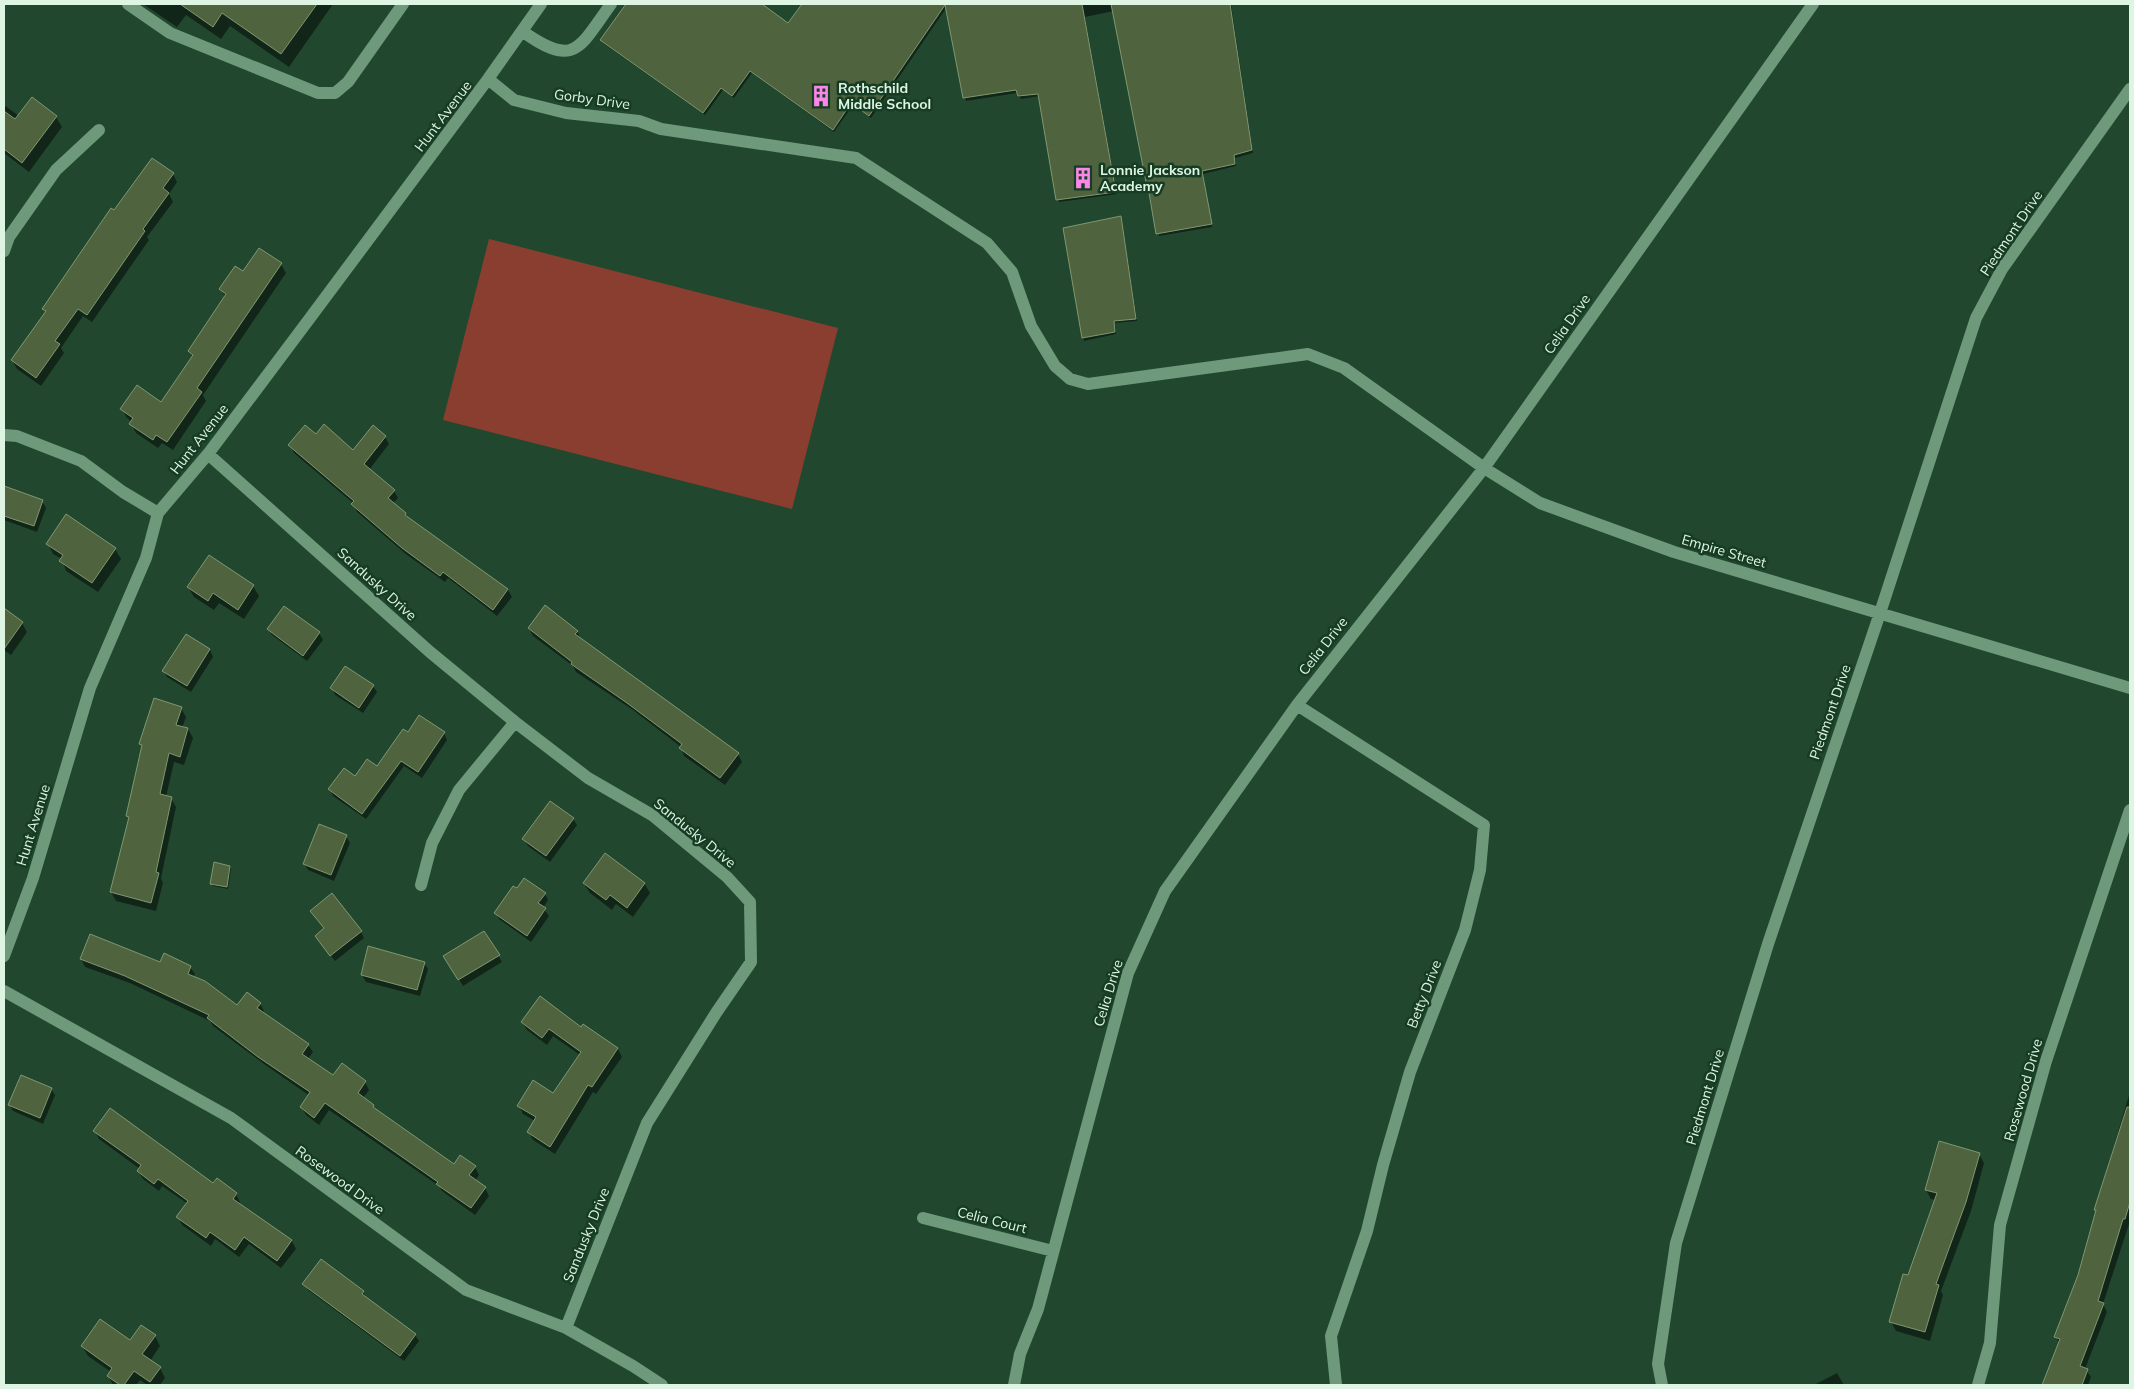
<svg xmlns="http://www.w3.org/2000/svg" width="2134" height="1389" viewBox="0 0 2134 1389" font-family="Mulish,sans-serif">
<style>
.green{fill:#8a3e2f}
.shadow{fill:#0007}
.building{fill:#4e633e;stroke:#809870}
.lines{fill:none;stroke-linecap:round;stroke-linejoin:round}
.minor{stroke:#6f997b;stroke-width:12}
.labels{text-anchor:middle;stroke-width:5;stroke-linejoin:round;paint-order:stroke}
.poi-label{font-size:14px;font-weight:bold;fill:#dff5e4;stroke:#163d24;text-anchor:start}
.street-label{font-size:14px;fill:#dff5e4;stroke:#163d24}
</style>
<rect width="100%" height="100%" fill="#21482e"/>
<!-- green -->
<path class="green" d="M 489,239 L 838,328 L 792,509 L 443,420 Z"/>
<!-- shadow -->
<path class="shadow" d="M 143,4 L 333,4 L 289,67 L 230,26 L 221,39 L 186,15 L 177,27 Z
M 627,4 L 760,4 L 788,24 L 803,4 L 1231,4 L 1253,153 L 1235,158 L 1236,166 L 1203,174 L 1212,227 L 1159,236 L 1114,11 L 1085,17 L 1117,194 L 1059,202 L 1040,96 L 1021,99 L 1017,93 L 966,101 L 947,7 L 871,118 L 853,105 L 834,132 L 752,73 L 734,98 L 723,90 L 705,115 L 603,43 L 602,40 Z
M 32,99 L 56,117 L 62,127 L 29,172 L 4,153 L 4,105 L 19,116 Z
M 173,174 L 177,182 L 169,194 L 173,202 L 147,237 L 149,240 L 92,322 L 83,316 L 61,348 L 64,353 L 41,386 L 17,369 L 12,360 L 46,313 L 44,309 L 115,211 Z
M 1122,221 L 1137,321 L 1115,323 L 1116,334 L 1084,341 L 1064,229 Z
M 259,249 L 281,264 L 286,273 L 203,395 L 206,401 L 173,450 L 162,443 L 158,448 L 136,433 L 131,424 L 132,422 L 127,418 L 122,409 L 161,403 L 193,357 L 189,351 L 225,297 L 221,289 L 243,273 Z
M 316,436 L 353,451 L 385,437 L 389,444 L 369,470 L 394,491 L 398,498 L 393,503 L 405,513 L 408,519 L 508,590 L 512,597 L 497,616 L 448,578 L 445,582 L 407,555 L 357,512 L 353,503 L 294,453 L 290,445 Z
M 4,488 L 42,501 L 46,508 L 37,532 L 4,520 Z
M 48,544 L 115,549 L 121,559 L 98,592 L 66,571 L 62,559 L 53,554 Z
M 253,586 L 259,596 L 244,619 L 219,603 L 214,610 L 194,597 L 188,587 Z
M 284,607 L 319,633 L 323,640 L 307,661 L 272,635 L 268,629 Z
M 4,610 L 22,623 L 27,632 L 11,655 L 4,650 Z
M 529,628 L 577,631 L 581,640 L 738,754 L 742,762 L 725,785 L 684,756 L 681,747 L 633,710 L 576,672 L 573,666 L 533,636 Z
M 186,635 L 210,650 L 213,657 L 191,692 L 167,677 L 164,671 Z
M 373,686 L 377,692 L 363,713 L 335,695 L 332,688 Z
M 181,708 L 186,717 L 182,728 L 188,729 L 193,738 L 184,765 L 174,762 L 166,797 L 171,798 L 176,807 L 161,878 L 163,883 L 156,911 L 116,901 L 111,892 L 130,819 L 128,816 L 143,748 L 141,744 Z
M 444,733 L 447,740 L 422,778 L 404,766 L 366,819 L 333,796 L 330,789 L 377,768 L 408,734 Z
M 573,819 L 577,825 L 550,862 L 528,846 L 524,839 Z
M 346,836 L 350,843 L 334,881 L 308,870 L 304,863 Z
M 230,867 L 231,869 L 228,889 L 213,886 L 212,884 Z
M 644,883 L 650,893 L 633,917 L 616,904 L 612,910 L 590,893 L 584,884 Z
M 545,894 L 548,900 L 543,908 L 549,916 L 531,942 L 499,919 L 496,913 Z
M 316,917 L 361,932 L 364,938 L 335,961 L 316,936 L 325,929 Z
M 484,932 L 502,962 L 463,986 L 445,957 Z
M 81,959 L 190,967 L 195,974 L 193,977 L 238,1007 L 260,1003 L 264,1011 L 262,1013 L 308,1045 L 313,1052 L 308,1059 L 334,1077 L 365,1082 L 369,1090 L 363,1098 L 373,1106 L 376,1111 L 455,1166 L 475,1167 L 479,1175 L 475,1181 L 485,1188 L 489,1196 L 475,1215 L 442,1191 L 439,1186 L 329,1110 L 319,1125 L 306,1115 L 301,1107 L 310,1096 L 264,1064 L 213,1026 L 210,1021 L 130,983 L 85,967 Z
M 424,963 L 428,969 L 420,996 L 366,982 L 362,975 Z
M 522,1022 L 581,1029 L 618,1049 L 622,1057 L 596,1094 L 593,1092 L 555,1154 L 533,1140 L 529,1132 L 535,1121 L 523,1114 L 519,1106 L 553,1094 L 580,1055 L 553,1036 L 547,1045 L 527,1030 Z
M 51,1089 L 55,1095 L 43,1124 L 13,1111 L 10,1105 Z
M 2130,1092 L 2130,1221 L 2103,1304 L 2107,1312 L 2085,1369 L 2091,1377 L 2088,1385 L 2044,1385 L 2059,1343 L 2056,1337 L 2079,1275 L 2097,1213 L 2095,1209 Z
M 95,1131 L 236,1194 L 240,1202 L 238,1204 L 292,1241 L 296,1249 L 281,1268 L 249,1244 L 239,1257 L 215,1239 L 211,1246 L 182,1225 L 178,1217 L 188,1204 L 162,1186 L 159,1191 L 143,1179 L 138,1171 L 140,1169 L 99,1139 Z
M 1979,1154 L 1984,1163 L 1971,1211 L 1941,1291 L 1943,1295 L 1930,1341 L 1896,1331 L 1891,1322 L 1936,1200 L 1931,1199 L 1926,1190 Z
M 304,1284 L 363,1292 L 366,1298 L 415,1335 L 419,1341 L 404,1361 L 308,1290 Z
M 155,1336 L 160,1346 L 150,1361 L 160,1368 L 165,1378 L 160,1385 L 147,1385 L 140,1380 L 136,1385 L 113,1385 L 108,1376 L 111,1372 L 88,1356 L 82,1346 L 130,1342 Z
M 1837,1373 L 1844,1385 L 1814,1385 Z"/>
<!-- building -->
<path class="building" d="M 180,4 L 317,4 L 281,54 L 222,13 L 213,27 Z
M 626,4 L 762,4 L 788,23 L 802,4 L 1082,4 L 1116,192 L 1056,200 L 1038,94 L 1018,96 L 1016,90 L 963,98 L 945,5 L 869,116 L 851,103 L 833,130 L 750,71 L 732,96 L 721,88 L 703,113 L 600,40 Z
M 1111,4 L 1230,4 L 1252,150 L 1234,155 L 1235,164 L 1202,171 L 1212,224 L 1156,234 L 1148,187 L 1147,187 Z
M 32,97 L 57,116 L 22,163 L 4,149 L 4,111 L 15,119 Z
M 152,158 L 174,173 L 163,188 L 169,193 L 143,229 L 145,231 L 87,315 L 78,309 L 55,341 L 60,344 L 36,378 L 11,360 L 46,311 L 42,309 L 111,208 L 114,210 Z
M 1121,216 L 1136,319 L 1114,321 L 1115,332 L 1082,338 L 1063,228 Z
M 259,248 L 282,263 L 197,388 L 202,392 L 167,442 L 156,435 L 153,440 L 129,424 L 133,418 L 120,409 L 137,385 L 161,402 L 193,355 L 188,351 L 226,294 L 219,289 L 235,266 L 243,271 Z
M 324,424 L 353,450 L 373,425 L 386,436 L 364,464 L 395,490 L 388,498 L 406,513 L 405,515 L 508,589 L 493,610 L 443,572 L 440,576 L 402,548 L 351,504 L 354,501 L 288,445 L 305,425 L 316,434 Z
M 4,486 L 43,500 L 34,526 L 4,516 Z
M 66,514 L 116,548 L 92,583 L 59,561 L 63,555 L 46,544 Z
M 209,555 L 254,585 L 238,610 L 213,593 L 208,601 L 187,587 Z
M 545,605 L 578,631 L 575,634 L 739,753 L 720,778 L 679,748 L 682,744 L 627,703 L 571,664 L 572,662 L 528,628 Z
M 284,606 L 320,632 L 303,656 L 267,629 Z
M 4,608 L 23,622 L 4,649 Z
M 186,634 L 210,649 L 187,686 L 162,671 Z
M 345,666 L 374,685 L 359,708 L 330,688 Z
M 154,698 L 182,707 L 176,725 L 188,728 L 180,757 L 169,753 L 160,794 L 172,797 L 156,872 L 159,873 L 151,903 L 110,892 L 129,817 L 126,816 L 142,745 L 139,744 Z
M 419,715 L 445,732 L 418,772 L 401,761 L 362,814 L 328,789 L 344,768 L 355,776 L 367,759 L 377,766 L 403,729 L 408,732 Z
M 550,801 L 574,818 L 546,856 L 522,839 Z
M 319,824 L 347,835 L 331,875 L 303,864 Z
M 605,853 L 645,883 L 627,908 L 610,895 L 606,900 L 583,883 Z
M 214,862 L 230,866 L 227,887 L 210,884 Z
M 524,878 L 546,893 L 538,903 L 546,908 L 527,936 L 494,913 L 513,886 L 517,888 Z
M 332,893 L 362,931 L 330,956 L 315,936 L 324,928 L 310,911 Z
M 484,931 L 500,955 L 458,980 L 443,956 Z
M 90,934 L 160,962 L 164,953 L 191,966 L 188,974 L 205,981 L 237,1005 L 247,992 L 261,1003 L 257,1008 L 309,1044 L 302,1054 L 333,1075 L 342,1063 L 366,1081 L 358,1093 L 374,1105 L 373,1107 L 454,1164 L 460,1155 L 476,1166 L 469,1175 L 486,1187 L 471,1208 L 436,1184 L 438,1182 L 325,1103 L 314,1118 L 300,1107 L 310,1092 L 258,1057 L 207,1018 L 209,1015 L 125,976 L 80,959 Z
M 368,946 L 425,962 L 417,990 L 361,975 Z
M 540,996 L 581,1027 L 583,1024 L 618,1048 L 592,1087 L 588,1085 L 550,1147 L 527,1132 L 536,1117 L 517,1106 L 533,1080 L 553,1093 L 581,1052 L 549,1029 L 542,1038 L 521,1022 Z
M 21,1075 L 52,1088 L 40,1118 L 8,1105 Z
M 2127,1107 L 2130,1107 L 2130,1202 L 2125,1219 L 2123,1219 L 2098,1301 L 2104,1303 L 2080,1366 L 2088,1369 L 2082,1385 L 2042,1385 L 2060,1339 L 2054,1337 L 2078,1275 L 2096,1210 L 2094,1210 Z
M 110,1108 L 213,1183 L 217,1178 L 237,1193 L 233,1199 L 292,1240 L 277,1261 L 244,1237 L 235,1250 L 210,1232 L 206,1238 L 176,1217 L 188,1201 L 158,1179 L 154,1184 L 137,1171 L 141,1165 L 93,1131 Z
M 1939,1141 L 1980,1153 L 1966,1202 L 1936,1284 L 1939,1285 L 1925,1332 L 1889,1322 L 1903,1274 L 1908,1275 L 1937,1193 L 1925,1190 Z
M 321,1259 L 364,1291 L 362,1294 L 416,1334 L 400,1356 L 302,1284 Z
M 100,1319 L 130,1340 L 141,1325 L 156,1335 L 142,1354 L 161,1367 L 150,1382 L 134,1371 L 124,1385 L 120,1385 L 107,1376 L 112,1368 L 81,1346 Z"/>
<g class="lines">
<!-- minor -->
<path class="minor" d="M 128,4 L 170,33 L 318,93 L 335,93 L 348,82 L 403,4
M 522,31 C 575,69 579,48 611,4
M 488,79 L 514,100 L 566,113 L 639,121 L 661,129 L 856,158 L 987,243 L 1012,272 L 1031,326 L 1055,366 L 1070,379 L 1088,384 L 1308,354 L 1344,368 L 1484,468 L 1540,503 L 1674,552 L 2130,688
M 4,251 L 9,237 L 56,170 L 99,130
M 4,435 L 17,436 L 81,461 L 123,492 L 158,513
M 208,454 L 430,652 L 515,722 L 588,778 L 652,815 L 727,877 L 750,902 L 751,962 L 716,1013 L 647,1123 L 566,1328
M 1297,705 L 1484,825 L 1480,870 L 1465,930 L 1410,1072 L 1383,1165 L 1367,1231 L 1331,1336 L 1336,1385
M 421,885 L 432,843 L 459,790 L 515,722
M 4,956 L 33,878 L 90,688 L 146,558 L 158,513 L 208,454 L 310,318 L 488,79 L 541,4
M 4,991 L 231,1118 L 466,1290 L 566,1328 L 633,1366 L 662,1385
M 923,1218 L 1053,1251
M 1014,1385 L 1020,1354 L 1038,1309 L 1128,973 L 1165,891 L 1297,705 L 1484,468 L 1813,4
M 1662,1385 L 1658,1364 L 1676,1243 L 1768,944 L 1880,613 L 1976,318 L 2002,269 L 2130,89
M 1978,1385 L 1990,1343 L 2000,1225 L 2046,1061 L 2130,810"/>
</g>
<!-- icons -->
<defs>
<g id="building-bare" transform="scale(1.725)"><path d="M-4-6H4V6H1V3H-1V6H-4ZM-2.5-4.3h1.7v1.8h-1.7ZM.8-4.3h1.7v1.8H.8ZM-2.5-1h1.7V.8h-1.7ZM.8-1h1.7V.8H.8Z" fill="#f987e8" stroke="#163d24" stroke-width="2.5" paint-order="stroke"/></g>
</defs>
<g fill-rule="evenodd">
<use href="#building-bare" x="821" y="96"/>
<use href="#building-bare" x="1083" y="178"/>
</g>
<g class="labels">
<!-- poi labels -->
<g class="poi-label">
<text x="838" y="93">Rothschild<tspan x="838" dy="16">Middle School</tspan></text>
<text x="1100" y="175">Lonnie Jackson<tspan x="1100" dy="16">Academy</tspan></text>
</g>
<!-- street labels -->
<g class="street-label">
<text transform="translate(592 99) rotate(8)" y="5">Gorby Drive</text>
<text transform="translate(443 116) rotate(-53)" y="5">Hunt Avenue</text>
<text transform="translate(2011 233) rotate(-56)" y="5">Piedmont Drive</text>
<text transform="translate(1567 324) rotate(-55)" y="5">Celia Drive</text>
<text transform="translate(199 439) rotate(-52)" y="5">Hunt Avenue</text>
<text transform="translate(1724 551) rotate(16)" y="5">Empire Street</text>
<text transform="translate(377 584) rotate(42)" y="5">Sandusky Drive</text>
<text transform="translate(1323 646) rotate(-52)" y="5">Celia Drive</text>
<text transform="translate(1830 712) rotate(-71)" y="5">Piedmont Drive</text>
<text transform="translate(33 825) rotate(-73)" y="5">Hunt Avenue</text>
<text transform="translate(695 833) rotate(39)" y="5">Sandusky Drive</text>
<text transform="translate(1108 993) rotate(-73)" y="5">Celia Drive</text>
<text transform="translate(1424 994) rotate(-69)" y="5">Betty Drive</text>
<text transform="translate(2023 1090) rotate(-74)" y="5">Rosewood Drive</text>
<text transform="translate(1705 1097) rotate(-73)" y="5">Piedmont Drive</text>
<text transform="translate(340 1180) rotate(36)" y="5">Rosewood Drive</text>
<text transform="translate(992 1220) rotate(14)" y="5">Celia Court</text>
<text transform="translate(586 1235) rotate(-68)" y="5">Sandusky Drive</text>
</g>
</g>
<!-- border -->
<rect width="2134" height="1389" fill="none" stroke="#dff5e4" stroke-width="10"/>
</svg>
